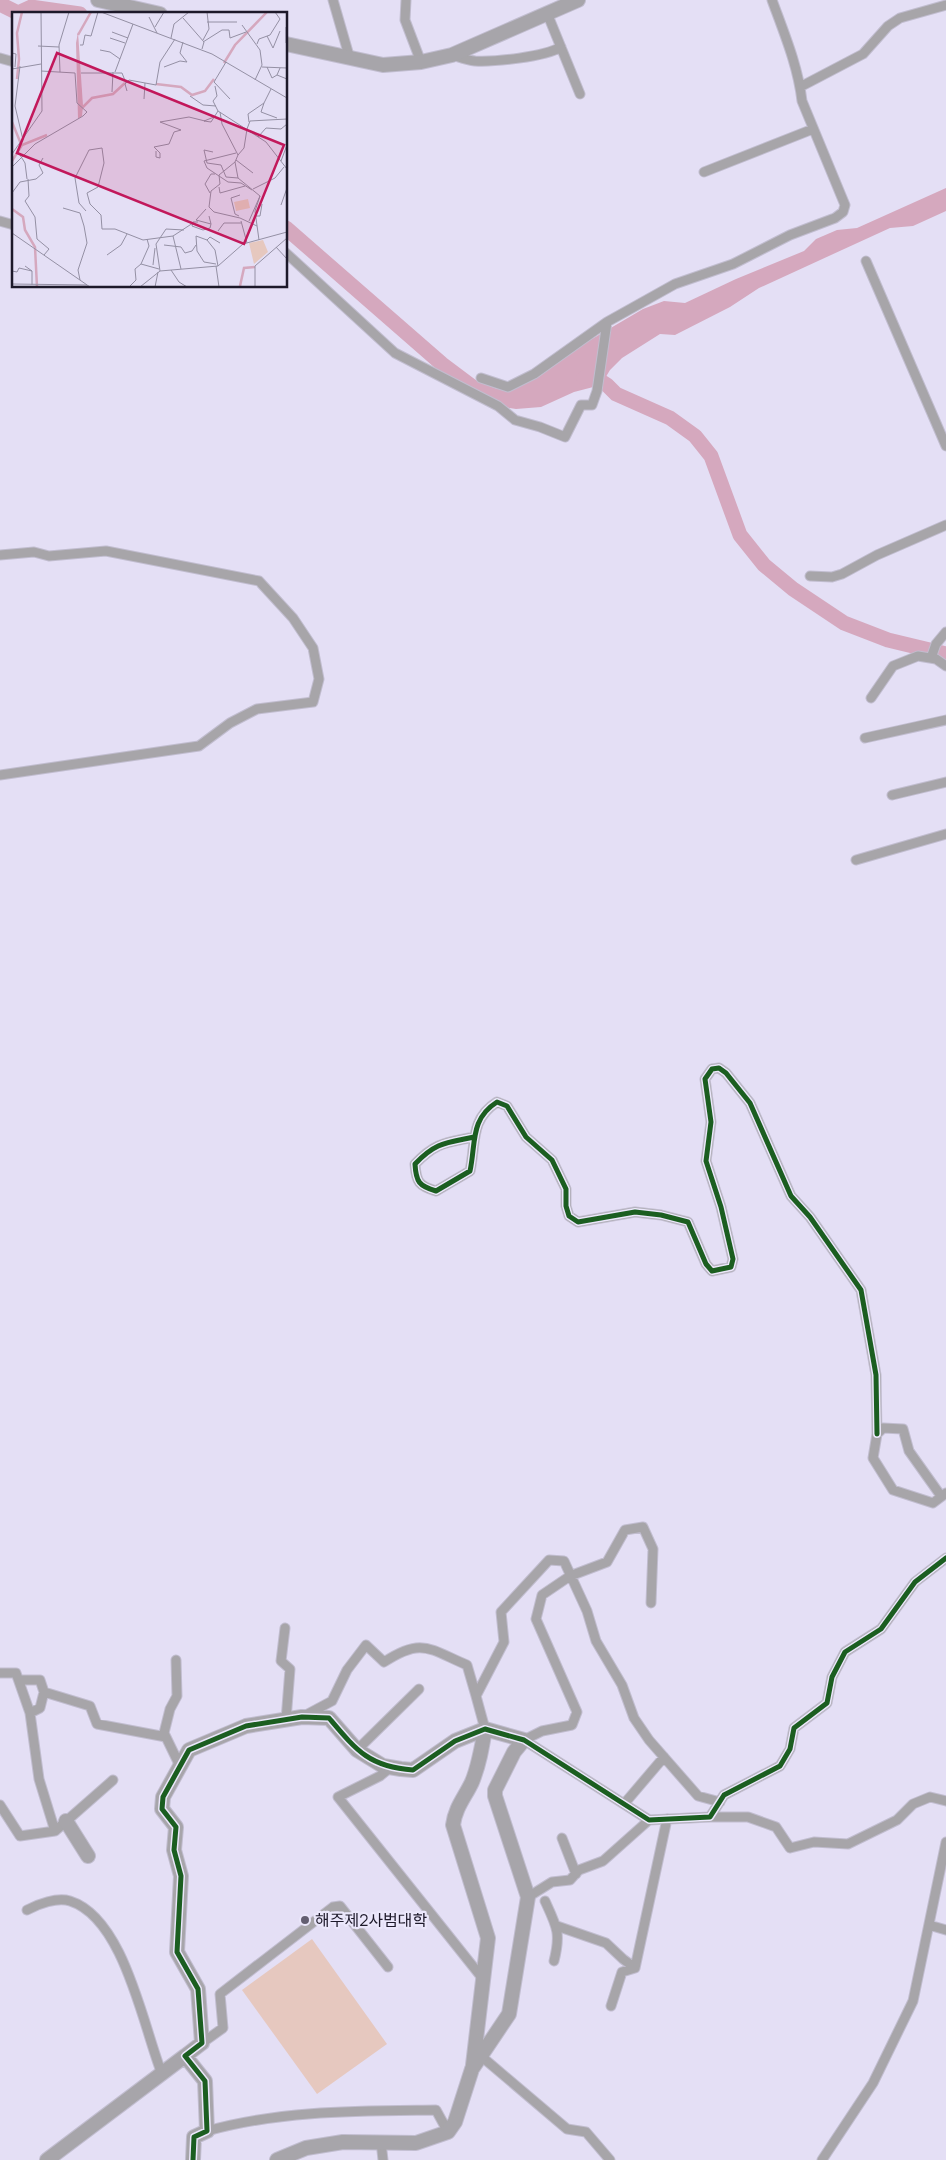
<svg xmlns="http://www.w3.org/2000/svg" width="946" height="2160" viewBox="0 0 946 2160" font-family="Manrope,'Noto Sans KR',sans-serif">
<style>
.green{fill:#e6c8bf}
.water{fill:#d5a8be}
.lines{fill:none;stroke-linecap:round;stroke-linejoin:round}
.river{stroke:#d5a8be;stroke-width:15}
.street-casing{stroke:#c1bdcf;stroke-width:11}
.secondary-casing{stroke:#c1bdcf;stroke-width:16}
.street{stroke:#a7a5a9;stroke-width:9}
.secondary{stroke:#a7a5aa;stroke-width:14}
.cycleway-casing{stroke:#ebe7fb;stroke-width:8}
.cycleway{stroke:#1b5e20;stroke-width:5}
.poi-dot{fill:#635e71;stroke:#ebe7fb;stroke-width:2}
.labels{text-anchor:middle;stroke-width:4.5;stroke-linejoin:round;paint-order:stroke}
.poi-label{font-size:16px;fill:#1d192a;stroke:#ebe7fb;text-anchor:start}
.inset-river{fill:none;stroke:#d5a8be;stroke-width:2.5}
.inset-road{fill:none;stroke:#9490a4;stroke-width:1}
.view{fill:#c2185b;fill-opacity:0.15;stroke:#c2185b;stroke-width:2.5}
.inset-edge{fill:none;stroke:#1d192a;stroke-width:2.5}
</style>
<rect width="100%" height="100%" fill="#e4dff5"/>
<!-- green -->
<path class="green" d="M 312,1939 L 387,2044 L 317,2094 L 242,1990 Z"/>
<!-- water -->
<path class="water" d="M 946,188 L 946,211 L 913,226 L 890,228 L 759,288 L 730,307 L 675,335 L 660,334 L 622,358 L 610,370 L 601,385 L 574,392 L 541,407 L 516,409 L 504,407 L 474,388 L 512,389 L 537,378 L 580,346 L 643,309 L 664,301 L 685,303 L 736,279 L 804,251 L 816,239 L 837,230 L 857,228 Z"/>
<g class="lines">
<!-- river -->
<path class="river" d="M 0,4 L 18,13 L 31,7 L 80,14
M 286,228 L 442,364 L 474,388 L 492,395
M 584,378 L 596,378 L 607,385 L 616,394 L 670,418 L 695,436 L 711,456 L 740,535 L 764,565 L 793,589 L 844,623 L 888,640 L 946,654"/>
<!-- street casing -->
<g class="street-casing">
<path id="street" d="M 333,0 L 350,59
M 406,0 L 405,20 L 421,62
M 547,13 L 580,94
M 452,55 C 459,57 467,60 475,61 C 495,62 544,57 561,47
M 0,58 L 14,62
M 800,87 L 863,54 L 888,26 L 900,18 L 946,5
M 704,172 L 813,129
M 0,221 L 14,225
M 286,253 L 395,353 L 498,406 L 515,420 L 540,427 L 565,437 L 581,405 L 592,405 L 597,391 L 607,322 L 534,374 L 508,387 L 481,378
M 866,261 L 946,446
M 607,322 L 675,284 L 733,264 L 790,235 L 835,218 L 843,212 L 845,205 L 802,101 C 798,66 784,33 772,0
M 0,555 L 34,552 L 49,556 L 106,551 L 259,581 L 293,618 L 313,648 L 319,679 L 313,702 L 257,709 L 230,723 L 199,746 L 0,775
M 810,576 L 832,577 L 842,574 L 877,555 L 946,525
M 931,658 L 936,644 L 946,632
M 871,698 L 893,666 L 918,656 L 936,659 L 946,666
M 865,738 L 946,720
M 892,795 L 946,782
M 856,860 L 946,834
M 474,1137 C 446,1143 436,1142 415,1164 C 416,1182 419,1186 436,1191 L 470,1171 C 476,1143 470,1119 497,1102 L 507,1106 L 526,1137 L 552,1160 L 566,1189 L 566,1206 L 569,1216 L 578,1222 L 635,1212 L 661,1215 L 688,1222 L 706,1264 L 712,1271 L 731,1267 L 733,1259 L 721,1207 L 706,1161 L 711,1122 L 705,1079 L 712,1069 L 719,1068 L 726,1073 L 750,1103 L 791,1196 L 810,1217 L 861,1290 L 876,1375 L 877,1434
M 941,1496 L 909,1451 L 903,1429 L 883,1428 L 877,1434 L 873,1458 L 893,1490 L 933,1503 L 946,1493
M 285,1628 L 281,1661 L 290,1669 L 286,1720
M 176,1660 L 177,1696 L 170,1709 L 164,1733 L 180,1766
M 0,1673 L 16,1673 L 30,1713
M 19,1680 L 40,1680 L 44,1692
M 304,1716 L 332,1701 L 347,1670 L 366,1645 L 384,1662 C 422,1637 429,1649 467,1665 L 476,1696
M 485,1729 L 476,1696 L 504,1642 L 501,1612 L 549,1560 L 564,1561 L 587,1611 L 596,1641 L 622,1685 L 634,1718 L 649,1740 L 698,1796 L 720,1802
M 524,1740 L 649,1820 L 710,1817 L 724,1795 L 780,1766 L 790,1749 L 794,1728 L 827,1703 L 832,1677 L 845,1652 L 881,1629 L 915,1582 L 946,1558
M 524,1740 L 542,1731 L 572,1725 L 577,1712 L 536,1619 L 542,1595 L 570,1576 L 607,1562 L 625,1530 L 643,1527 L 653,1549 L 651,1603
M 357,1750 L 419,1689
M 392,1766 L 380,1776 L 338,1797 L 483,1979
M 113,1780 L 55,1831 L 39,1779 L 30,1713 L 40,1708 L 44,1692 L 90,1706 L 97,1724 L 166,1737
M 624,1804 L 664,1757
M 0,1805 L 20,1836 L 55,1831
M 710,1817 L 748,1817 L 776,1827 L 790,1848 L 814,1842 L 848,1844 L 897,1820 L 913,1804 L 930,1797 L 946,1801
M 562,1838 L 576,1874
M 528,1897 L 552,1882 L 570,1880 L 579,1870 L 603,1861 L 649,1820
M 545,1901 C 557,1927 561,1933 554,1961
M 27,1910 C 38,1904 57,1897 70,1901 C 124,1918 143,2026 162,2074
M 929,1925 L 946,1930
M 557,1926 L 606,1943 L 623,1959 L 635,1968
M 611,2006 L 622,1972 L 635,1968 L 667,1819
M 202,2043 L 223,2028 L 220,1994 L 333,1907 L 340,1906 L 388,1967
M 481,2056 L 567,2129 L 586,2132 L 610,2160
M 207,2131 C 282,2110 359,2111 436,2110 L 448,2132
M 381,2142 L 383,2160
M 822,2160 L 873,2083 L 913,2001 L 946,1842"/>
</g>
<!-- secondary casing -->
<g class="secondary-casing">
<path id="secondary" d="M 98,0 L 160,14
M 286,44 L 383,65 L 421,62 L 452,55 L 578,0
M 66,1821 L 88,1856
M 473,2065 L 488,1938 L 453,1825 C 455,1808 465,1797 472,1782 C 479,1765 482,1747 485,1729
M 47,2160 L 185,2056
M 193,2160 L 194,2137 L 207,2131 L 205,2081 L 185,2056 L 202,2043 L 198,1989 L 177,1952 L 181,1876 L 174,1850 L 176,1827 L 162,1809 L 163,1797 L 189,1750 L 246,1726 L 302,1717 L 329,1718 L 357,1750 L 383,1766 L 401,1769 L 413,1770 L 455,1741 L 485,1729 L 524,1740 L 514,1752 L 495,1790 L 495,1796 L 528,1897 L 509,2014 L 472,2069 L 455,2122 L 448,2132 L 416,2143 L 343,2142 L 306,2148 L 277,2160"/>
</g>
<!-- street -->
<use href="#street" class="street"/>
<!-- secondary -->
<use href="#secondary" class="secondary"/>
<!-- cycleway casing -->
<g class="cycleway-casing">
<path id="cycleway" d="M 474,1137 C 446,1143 436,1142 415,1164 C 416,1182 419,1186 436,1191 L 470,1171 C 476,1143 470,1119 497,1102 L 507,1106 L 526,1137 L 552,1160 L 566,1189 L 566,1206 L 569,1216 L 578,1222 L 635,1212 L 661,1215 L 688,1222 L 706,1264 L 712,1271 L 731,1267 L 733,1259 L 721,1207 L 706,1161 L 711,1122 L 705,1079 L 712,1069 L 719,1068 L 726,1073 L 750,1103 L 791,1196 L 810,1217 L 861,1290 L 876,1375 L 877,1434
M 193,2160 L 194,2137 L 207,2131 L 205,2081 L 185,2056 L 202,2043 L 198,1989 L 177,1952 L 181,1876 L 174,1850 L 176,1827 L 162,1809 L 163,1797 L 189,1750 L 246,1726 L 302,1717 L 329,1718 C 356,1750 369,1767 413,1770 L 455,1741 L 485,1729 L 524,1740 L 649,1820 L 710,1817 L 724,1795 L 780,1766 L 790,1749 L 794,1728 L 827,1703 L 832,1677 L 845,1652 L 881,1629 L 915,1582 L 946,1558"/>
</g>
<!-- cycleway -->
<use href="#cycleway" class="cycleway"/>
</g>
<!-- markers -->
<circle class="poi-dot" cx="305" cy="1920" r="5"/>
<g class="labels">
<!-- poi labels -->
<g class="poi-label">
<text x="315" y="1926">해주제2사범대학</text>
</g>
</g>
<!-- overview -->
<g transform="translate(12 12)">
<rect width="275" height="275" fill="#e4dff5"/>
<path d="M 236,187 L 238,196 L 224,199 L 222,190 ZM 251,228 L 256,240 L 242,252 L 237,231 Z" fill="#e6c8bf"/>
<path d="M 66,20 L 71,94 L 70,104 L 66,107 L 64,31 Z" fill="#d5a8be"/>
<path class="inset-river" d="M 66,23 L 79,0M 212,51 L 223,33 L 255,0M 5,67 L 7,47 L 5,21 L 10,0M 144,72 L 169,75 L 180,83 L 193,79 L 202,67M 69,97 L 80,86 L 101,82 L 113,71M 0,110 L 9,132M 0,149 L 10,133 L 35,123M 0,197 L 11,205 L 13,218 L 23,235 L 25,275M 228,274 L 232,256 L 243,255"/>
<path class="inset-road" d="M 89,0 L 200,42 L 275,86M 137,5 L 145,21M 171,6 L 192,30 L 190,37M 195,10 L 225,10M 230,13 L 248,38 L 250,53 L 243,68M 143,15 L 152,0M 274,15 L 274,31M 100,20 L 116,26M 255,24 L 261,36 L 268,19M 98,26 L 113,31M 159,26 L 162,12 L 177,0M 191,28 L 197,17 L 195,0M 191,30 L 210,18 L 217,18 L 218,26 L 234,20M 245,32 L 247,27 L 258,23 L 268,7 L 263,0M 68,33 L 71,33 L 73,23 L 79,24 L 86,0M 26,34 L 47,35M 88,38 L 98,40 L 108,47M 0,41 L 4,42 L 3,55M 214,50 L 202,70 L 218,87M 8,54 L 3,94 L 11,128M 152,55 L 168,49 L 175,50 L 168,41 L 171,30M 250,55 L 275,56M 255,55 L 260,66 L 265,63M 268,56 L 265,63 L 275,67M 0,57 L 29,52M 29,59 L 63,61 L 65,91M 48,60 L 47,33 L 57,0M 103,60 L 121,12M 69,61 L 110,61 L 114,71M 203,74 L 205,84 L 201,89 L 206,99 L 254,130 L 275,157M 115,79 L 113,72 L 117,68 L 144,73 L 148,50 L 163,27M 100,80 L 101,60M 178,84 L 191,93 L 204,94M 132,87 L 133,71M 252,91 L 249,100 L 265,106M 208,100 L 210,112 L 226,143 L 223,150 L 207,163 L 208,172 L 199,179 L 197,195 L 202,200 L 228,206 L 245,214M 202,105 L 192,109 L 199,110 L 206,99M 237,110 L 236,102 L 252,91 L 259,77M 235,117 L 238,109 L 275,107M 246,125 L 254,116 L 269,117 L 275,112M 144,139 L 144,145 L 148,146 L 148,141 L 142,135 L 157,132 L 162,120 L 169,118 L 148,110 L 177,105 L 193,109M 201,140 L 192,138 L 195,151 L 209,153 L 214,165 L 226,166 L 248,184 L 243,199 L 247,228M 224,141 L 192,149 L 195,156 L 216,170 L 229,171 L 240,178M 0,142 L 30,99 L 29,0M 8,143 L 13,151 L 15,167M 226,143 L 232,136 L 235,117M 224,148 L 241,161M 269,149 L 275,133M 223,150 L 226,166M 0,155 L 23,132 L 71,104 L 75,100 L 65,91M 16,167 L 17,184 L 13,189 L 23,205 L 25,227 L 37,237 L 32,243M 207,175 L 208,181 L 233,174M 241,177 L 263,166 L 272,155M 0,181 L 8,170 L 24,167 L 31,161 L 27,153 L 31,146M 198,181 L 193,172 L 199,162 L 203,162M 269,193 L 275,176M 51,196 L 68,201 L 72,214 L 75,231 L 66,258 L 68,268M 194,197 L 184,208 L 199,212 L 197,204M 74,199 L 67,191 L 63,166 L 77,138 L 90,136 L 92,151 L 86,175 L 75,181 L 78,192 L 89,203 L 90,217 L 103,217 L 131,228 L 161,224 L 169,257M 227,204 L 223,202 L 219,186 L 228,183M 243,204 L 248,204 L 250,192M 229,209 L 235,231M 237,209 L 248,184M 186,210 L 181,210 L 180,214 L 191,218 L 198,216 L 199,212M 206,219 L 212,211 L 229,211M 0,221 L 78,275M 161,224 L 181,211M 195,228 L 198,225 L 208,231M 152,233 L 169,235 L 173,241 L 180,239 L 184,233M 264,235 L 275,247M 95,243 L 109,233 L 115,222M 129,252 L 147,257M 204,252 L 192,250 L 185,239 L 184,224 L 195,228 L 203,238 L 206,254M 141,253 L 143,236M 13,254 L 20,259 L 20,273M 204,254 L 207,275M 159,258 L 167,270 L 175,275M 0,259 L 5,260 L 7,256 L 20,259M 148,259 L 144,232 L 154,217 L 172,218M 0,272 L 75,273M 117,275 L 124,268 L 123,257 L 129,252 L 137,234 L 135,227M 128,275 L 148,259 L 206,254 L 231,232 L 275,220M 143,275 L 146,260M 243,275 L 243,254 L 275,226"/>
<path class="view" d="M 45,41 L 272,133 L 232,232 L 5,141 Z"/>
<rect width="275" height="275" class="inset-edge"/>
</g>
</svg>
